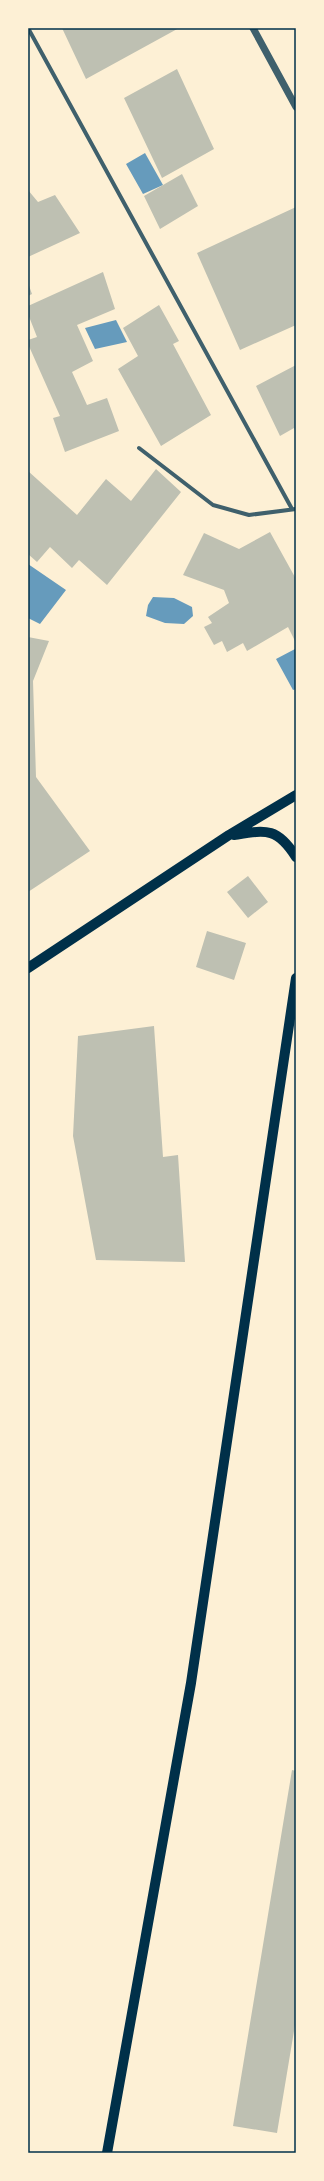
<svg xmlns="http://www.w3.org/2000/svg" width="324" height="2181" viewBox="0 0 324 2181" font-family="'Sofia Sans Condensed',sans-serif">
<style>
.water{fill:#669bbc}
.building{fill:#bec0b2}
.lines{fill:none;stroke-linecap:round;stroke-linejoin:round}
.minor{stroke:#3f606c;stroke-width:4}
.tertiary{stroke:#3f606c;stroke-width:7}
.primary{stroke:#003049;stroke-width:10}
.neatline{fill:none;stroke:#003049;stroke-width:1.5}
</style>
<rect width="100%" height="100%" fill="#fdf0d5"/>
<!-- water -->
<path class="water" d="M 145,153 L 163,185 L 143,194 L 126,164 Z
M 116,320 L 127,342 L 95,349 L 85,328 Z
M 28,564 L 66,590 L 40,624 L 28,618 Z
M 153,597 L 174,598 L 192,607 L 193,616 L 184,624 L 165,623 L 146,616 L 148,605 Z
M 295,649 L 296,689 L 293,690 L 276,659 Z"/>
<!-- building -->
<path class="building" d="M 62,28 L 179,28 L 86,79 Z
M 177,69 L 214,149 L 162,178 L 124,98 Z
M 182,174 L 198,206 L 160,229 L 144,196 Z
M 28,190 L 38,202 L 55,195 L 80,233 L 28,257 Z
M 296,207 L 296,325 L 240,350 L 197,253 Z
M 103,272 L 115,309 L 77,325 L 93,361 L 72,372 L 87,405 L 107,398 L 119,431 L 65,452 L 53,418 L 60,416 L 28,344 L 28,340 L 37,337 L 28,314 L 28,306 Z
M 28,283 L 32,294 L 28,296 Z
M 159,305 L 179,341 L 173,344 L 211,415 L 161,446 L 118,369 L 138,356 L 123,328 Z
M 296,365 L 296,433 L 294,428 L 280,436 L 256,386 Z
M 156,469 L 181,492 L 107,585 L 79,560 L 72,568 L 50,547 L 37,562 L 28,554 L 28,471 L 77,515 L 106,479 L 131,501 Z
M 270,532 L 296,579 L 296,643 L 288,627 L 247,651 L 243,643 L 227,652 L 222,641 L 214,645 L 204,627 L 212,623 L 208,617 L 229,603 L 224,590 L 183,575 L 204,533 L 239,549 Z
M 28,637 L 49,641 L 33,681 L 36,777 L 90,851 L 28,892 Z
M 248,876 L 268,902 L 248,918 L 227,892 Z
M 207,931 L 246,943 L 234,980 L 196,967 Z
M 154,1026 L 163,1157 L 178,1155 L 185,1262 L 96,1260 L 73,1136 L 78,1036 Z
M 292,1770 L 296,1771 L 296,2019 L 277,2133 L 233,2126 Z"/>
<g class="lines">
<!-- minor -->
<path class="minor" d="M 28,28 L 292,509
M 139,448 L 213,505 L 249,515 L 296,509"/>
<!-- tertiary -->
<path class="tertiary" d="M 253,28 L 296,107"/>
<!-- primary -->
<path class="primary" d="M 234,835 C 266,830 277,827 296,857
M 28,968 L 229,835 L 296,795
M 107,2153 L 191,1683 L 296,978"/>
</g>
<!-- border -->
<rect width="324" height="2181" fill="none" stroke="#fdf0d5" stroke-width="58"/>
<rect x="29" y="29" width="266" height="2123" class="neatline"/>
</svg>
